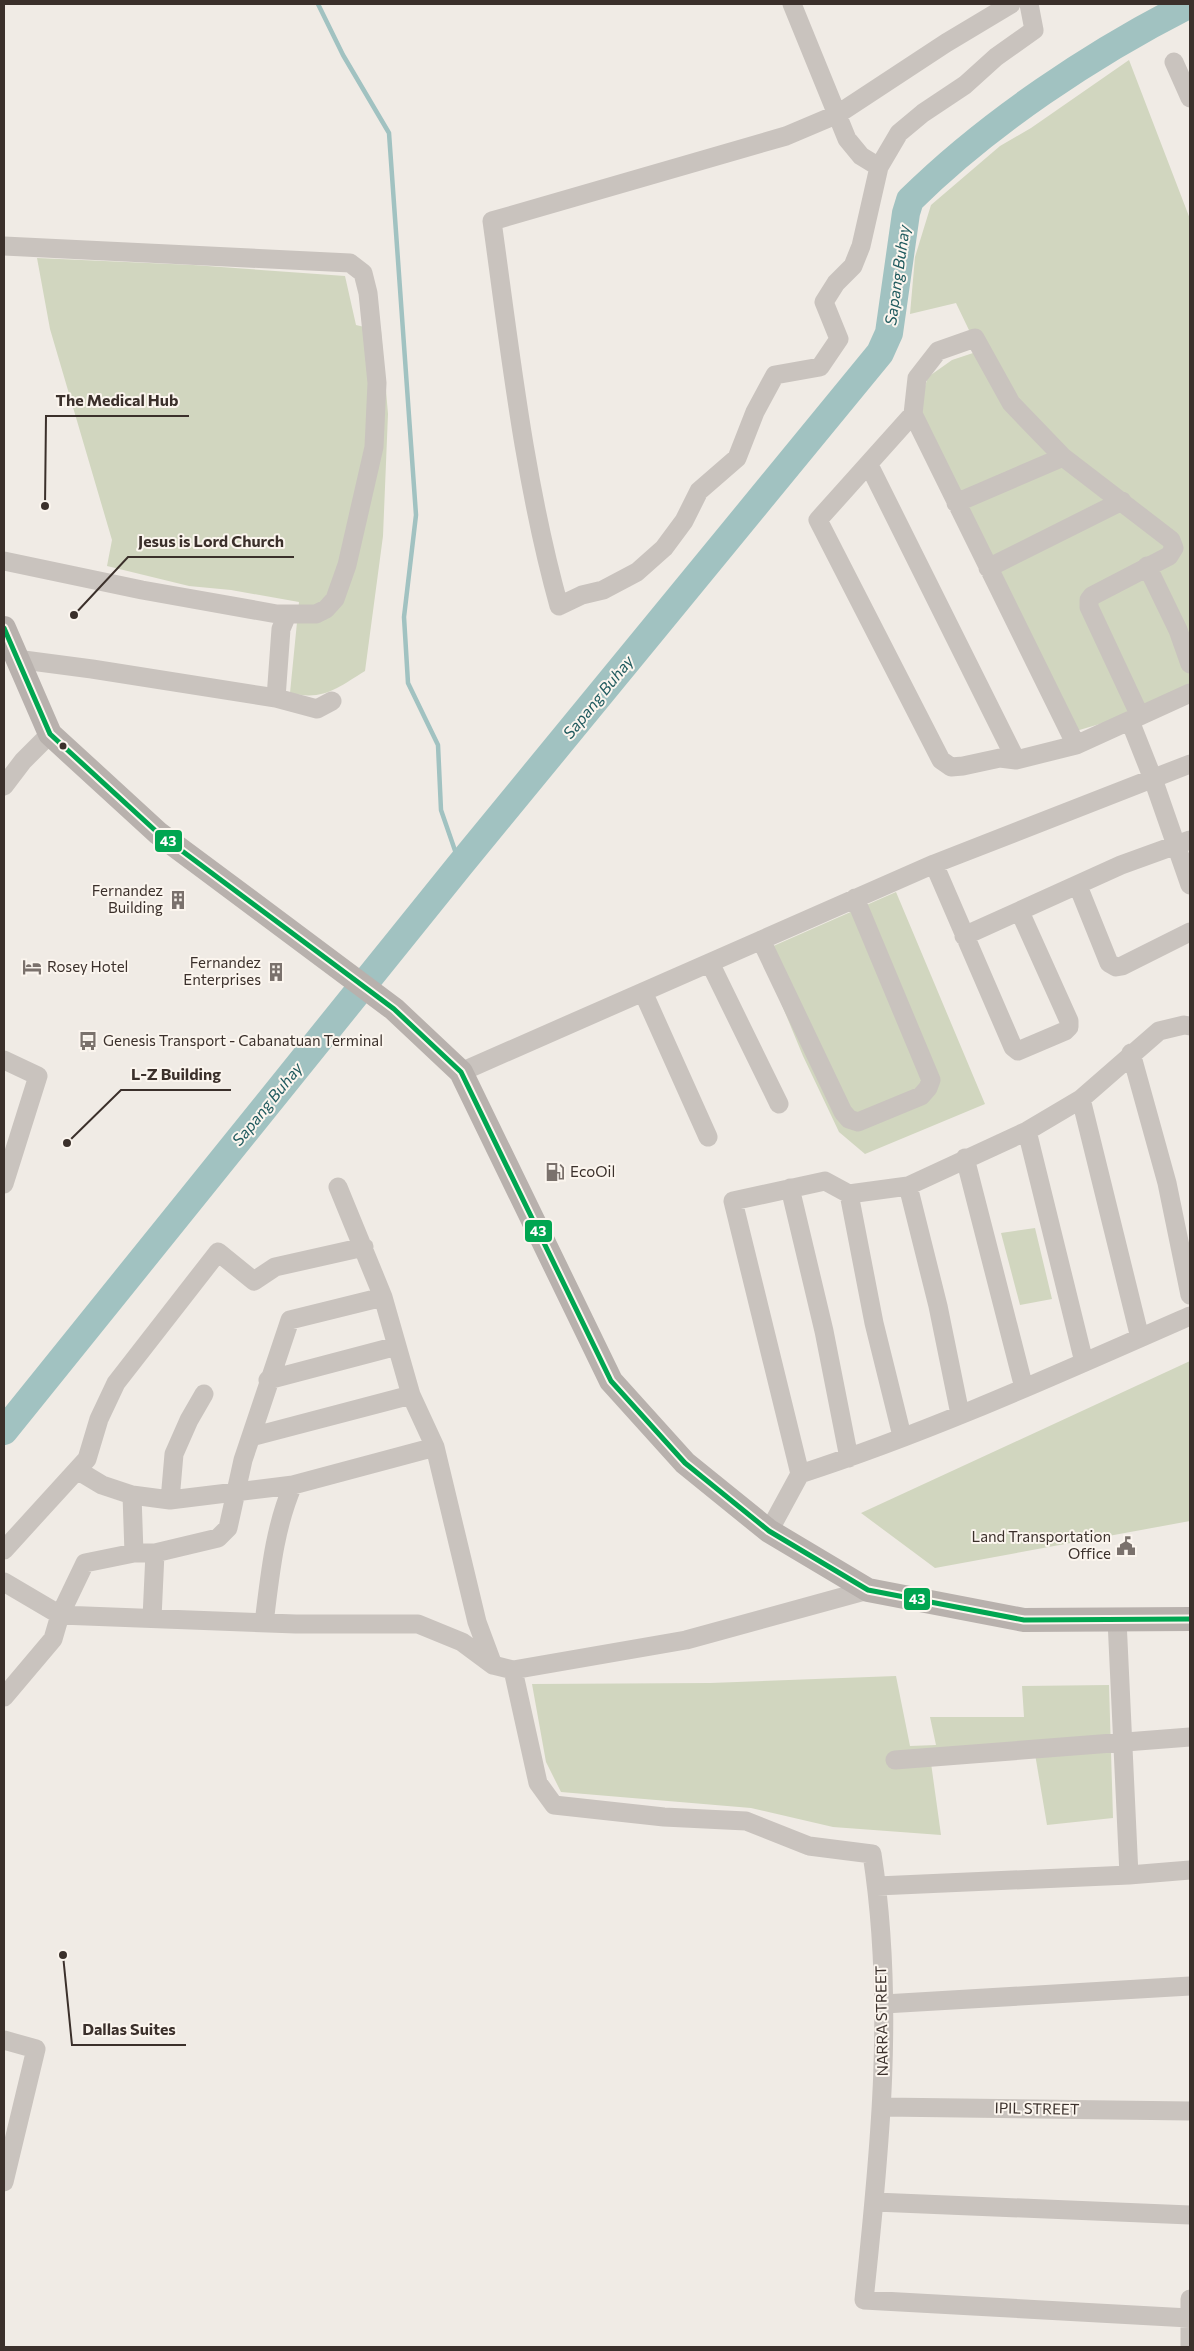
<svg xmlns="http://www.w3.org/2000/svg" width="1194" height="2351" viewBox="0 0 1194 2351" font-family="Commissioner,sans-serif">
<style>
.green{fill:#d1d6bf}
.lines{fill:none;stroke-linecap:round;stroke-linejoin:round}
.stream{stroke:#a1c2c1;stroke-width:4.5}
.river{stroke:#a1c2c1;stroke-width:28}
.minor{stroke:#c9c3be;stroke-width:19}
.major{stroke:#b8b1ad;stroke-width:24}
.bus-1-casing{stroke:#fbf5ee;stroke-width:9}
.bus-1{stroke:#00a651;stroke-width:5}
.bus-dot{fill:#3b302b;stroke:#fbf5ee;stroke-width:2}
.labels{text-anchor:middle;stroke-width:4;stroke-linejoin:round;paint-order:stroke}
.poi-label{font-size:15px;fill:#3b302b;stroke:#fbf5ee;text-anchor:end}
.street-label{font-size:15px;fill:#3b302b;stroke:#fbf5ee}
.water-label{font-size:16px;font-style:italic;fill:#1f5a5e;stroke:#fbf5ee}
.leader{fill:none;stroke:#3b302b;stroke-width:2}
.callout-dot{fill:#3b302b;stroke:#fbf5ee;stroke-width:2}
.callout-label{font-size:16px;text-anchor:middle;font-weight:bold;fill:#3b302b;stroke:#fbf5ee;stroke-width:4;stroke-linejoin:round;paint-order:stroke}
.line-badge{stroke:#fbf5ee;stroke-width:2}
.badge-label{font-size:14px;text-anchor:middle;font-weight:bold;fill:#fff}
</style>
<rect width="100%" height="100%" fill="#f0ebe5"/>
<!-- green -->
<path class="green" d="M 1129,60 L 1190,219 L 1190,687 L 1130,715 L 1076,731 L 916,413 L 928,377 L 952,360 L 979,351 L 956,303 L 910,314 L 915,257 L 931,205 L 1000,146 L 1031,128 Z
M 37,258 L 193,265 L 345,276 L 356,325 L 381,331 L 388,414 L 383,536 L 365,671 C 337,688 324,701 290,693 L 299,602 L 231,590 L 189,586 L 107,566 L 112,540 L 50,329 Z
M 896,892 L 985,1104 L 865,1154 L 839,1132 L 803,1056 L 760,952 Z
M 1035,1228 L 1052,1299 L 1020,1305 L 1001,1233 Z
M 1190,1361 L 1190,1521 L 935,1568 L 861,1513 Z
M 896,1676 L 910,1746 L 936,1745 L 930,1717 L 1024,1717 L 1022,1686 L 1109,1685 L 1113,1818 L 1047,1825 L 1035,1754 L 931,1763 L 941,1835 L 833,1827 L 751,1808 L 561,1792 L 546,1762 L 532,1684 L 710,1683 Z"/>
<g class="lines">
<!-- stream -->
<path class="stream" d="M 318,4 L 343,55 L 389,133 L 416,515 L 404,617 L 408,683 L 438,745 L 441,810 L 460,865"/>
<!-- river -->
<path class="river" d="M 4,1431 L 460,865 L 880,353 L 889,333 L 906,213 L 910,200 C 988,123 1093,53 1190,4"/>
<!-- minor -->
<path class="minor" d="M 792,4 L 847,139 L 861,156 L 879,167
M 1011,4 L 946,43 L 838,114 L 786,136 L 492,221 C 510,350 524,480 559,606 L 582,595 L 603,590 L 637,572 L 664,548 L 684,521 L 699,491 L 737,458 L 755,412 L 775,375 L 820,367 L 839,339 L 824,302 L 836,283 L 853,266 L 861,246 L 879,167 L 899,133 L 923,113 L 965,85 L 996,57 L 1034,30 L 1029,4
M 1174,62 L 1190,98
M 4,246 L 350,263 L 363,273 L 368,293 L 377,383 L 374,447 L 347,565 L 335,599 L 326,609 L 316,614 L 277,614 L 142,590 L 4,561
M 913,414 L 1076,745
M 869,465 L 1016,760
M 956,503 L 1063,457
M 1147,566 L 1178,630 L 1190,664
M 988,568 L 1122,501
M 16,659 L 92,669 L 276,698 L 317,709 L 332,701
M 276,698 L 281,629 L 287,615
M 1140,716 L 1089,607 L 1089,600 L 1092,596 L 1169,556 L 1174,548 L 1171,540 L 1063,457 L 1011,403 L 975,338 L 938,351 L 917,378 L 913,414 L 818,520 L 941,760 L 951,767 L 963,766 L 1000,758 L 1016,760 L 1076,745 L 1190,693
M 1130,721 L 1153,779 L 1190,885
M 4,786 L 23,761 L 50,734
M 934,864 L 1013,1047 L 1018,1051 L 1065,1031 L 1069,1027 L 1069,1021 L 1020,912
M 1078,886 L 1109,963 L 1116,967 L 1122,966 L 1190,932
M 964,936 L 1121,865 L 1190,840
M 761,940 L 843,1112 L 849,1119 L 858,1122 L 921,1096 L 928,1088 L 931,1080 L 855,898
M 710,963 L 779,1104
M 643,992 L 708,1137
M 1131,1053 L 1167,1183 L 1190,1295
M 4,1060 L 38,1076 L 4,1184
M 461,1072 L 934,864 L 1190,764
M 1081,1099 L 1140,1338
M 1027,1131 L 1084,1362
M 965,1158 L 1024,1388
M 908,1186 L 938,1306 L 960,1414
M 338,1187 L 383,1297 L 411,1395 L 435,1447 L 477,1622 L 493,1665
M 790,1188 L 824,1331 L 849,1458
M 849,1194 L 874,1323 L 902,1436
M 268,1380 L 397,1346
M 251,1437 L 411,1395
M 77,1470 L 102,1485 L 132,1495 L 170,1500 L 293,1485 L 435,1447
M 800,1474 C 933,1431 1062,1372 1190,1316
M 132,1495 L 134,1553
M 170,1500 L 174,1454 L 189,1420 L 204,1394
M 769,1531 L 800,1474 L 733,1201 L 825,1181 L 849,1194 L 908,1186 L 1027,1131 L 1081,1099 L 1159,1031 L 1184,1025 L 1190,1026
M 4,1550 L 87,1459 L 99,1419 L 116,1383 L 218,1252 L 254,1281 L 275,1267 L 364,1247
M 4,1582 L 60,1615 L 296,1624 L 418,1624 L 462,1642 L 493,1665 L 513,1670 L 686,1640 L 868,1590
M 152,1618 L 155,1553
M 1117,1620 L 1129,1875
M 264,1623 C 270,1576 274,1529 293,1485
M 513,1670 L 538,1783 L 554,1805 L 664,1817 L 746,1821 L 809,1846 L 872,1854 C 895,2002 880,2152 864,2300 L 1189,2318
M 4,1697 L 53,1639 L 60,1615 L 85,1563 L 134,1553 L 155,1553 L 218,1538 L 228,1528 L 243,1460 L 290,1320 L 383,1297
M 895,1760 L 1190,1737
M 877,1886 L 1129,1875 L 1190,1870
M 884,2004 L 1190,1986
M 4,2040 L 36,2049 L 4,2182
M 883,2107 L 1190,2111
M 875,2202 L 1190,2215
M 1190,2347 L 1190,2299"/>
<!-- major -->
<path class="major" d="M 4,628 L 50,734 L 158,833 L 394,1009 L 461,1072 L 611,1381 L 685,1463 L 769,1531 L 868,1590 L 1024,1620 L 1190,1619"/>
<!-- bus-1 casing -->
<g class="bus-1-casing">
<path id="bus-1" d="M 4,628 L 50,734 L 158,833 L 394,1009 L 461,1072 L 611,1381 L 685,1463 L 769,1531 L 868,1590 L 1024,1620 L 1190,1619"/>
</g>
<!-- bus-1 -->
<use href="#bus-1" class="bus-1"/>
</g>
<!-- icons -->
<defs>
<g id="building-bare" transform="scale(1.5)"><path d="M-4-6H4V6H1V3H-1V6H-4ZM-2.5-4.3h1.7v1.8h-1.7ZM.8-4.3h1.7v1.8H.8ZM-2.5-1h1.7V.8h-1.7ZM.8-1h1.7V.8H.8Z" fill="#7a716c" stroke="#fbf5ee" stroke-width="2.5" paint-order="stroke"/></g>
<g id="hotel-bare" transform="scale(1.5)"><path d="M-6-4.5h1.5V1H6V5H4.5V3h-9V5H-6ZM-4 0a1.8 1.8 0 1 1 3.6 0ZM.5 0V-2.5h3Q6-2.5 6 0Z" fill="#7a716c" stroke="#fbf5ee" stroke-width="2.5" paint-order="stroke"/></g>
<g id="bus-bare" transform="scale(1.5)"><path d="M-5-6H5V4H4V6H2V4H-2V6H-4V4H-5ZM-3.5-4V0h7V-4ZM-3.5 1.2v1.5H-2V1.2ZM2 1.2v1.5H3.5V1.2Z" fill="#7a716c" stroke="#fbf5ee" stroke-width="2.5" paint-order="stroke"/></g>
<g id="fuel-bare" transform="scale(1.5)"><path d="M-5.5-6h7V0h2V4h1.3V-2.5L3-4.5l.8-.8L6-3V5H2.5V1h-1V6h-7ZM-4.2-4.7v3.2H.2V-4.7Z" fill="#7a716c" stroke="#fbf5ee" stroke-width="2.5" paint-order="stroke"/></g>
<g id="civic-bare" transform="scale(1.5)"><path d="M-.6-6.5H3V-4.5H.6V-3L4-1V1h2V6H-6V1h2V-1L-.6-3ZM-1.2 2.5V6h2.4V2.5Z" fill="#7a716c" stroke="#fbf5ee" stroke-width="2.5" paint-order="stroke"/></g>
</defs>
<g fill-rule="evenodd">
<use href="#building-bare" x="178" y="900"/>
<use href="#hotel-bare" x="32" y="967"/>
<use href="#building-bare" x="276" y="972"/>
<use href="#bus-bare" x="88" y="1041"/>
<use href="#fuel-bare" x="555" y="1172"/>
<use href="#civic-bare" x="1126" y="1546"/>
</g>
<!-- markers -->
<circle class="bus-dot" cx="63" cy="746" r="4.5"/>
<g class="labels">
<!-- poi labels -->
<g class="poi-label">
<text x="163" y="896">Fernandez<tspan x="163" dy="17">Building</tspan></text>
<text x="261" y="968">Fernandez<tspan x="261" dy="17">Enterprises</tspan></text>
<text x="47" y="972" text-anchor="start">Rosey Hotel</text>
<text x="103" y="1046" text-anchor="start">Genesis Transport - Cabanatuan Terminal</text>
<text x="570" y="1177" text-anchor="start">EcoOil</text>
<text x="1111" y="1542">Land Transportation<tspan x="1111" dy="17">Office</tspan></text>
</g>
<!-- street labels -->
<g class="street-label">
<text transform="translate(882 2021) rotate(-91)" y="5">NARRA STREET</text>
<text transform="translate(1037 2109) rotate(1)" y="5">IPIL STREET</text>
</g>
<!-- water labels -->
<g class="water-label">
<text transform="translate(897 275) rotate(-82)" y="6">Sapang Buhay</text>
<text transform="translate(598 697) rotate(-51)" y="6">Sapang Buhay</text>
<text transform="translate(267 1104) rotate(-51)" y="6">Sapang Buhay</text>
</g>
</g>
<!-- callouts -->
<path class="leader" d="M45 506L46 416H189M74 615L128 557H294M67 1143L121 1090H231M63 1955L72 2045H186"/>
<g class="callout-dot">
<circle cx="45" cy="506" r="5"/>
<circle cx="74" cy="615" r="5"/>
<circle cx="67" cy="1143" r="5"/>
<circle cx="63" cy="1955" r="5"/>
</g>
<g class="callout-label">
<text x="117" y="406">The Medical Hub</text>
<text x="211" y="547">Jesus is Lord Church</text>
<text x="176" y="1080">L-Z Building</text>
<text x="129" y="2035">Dallas Suites</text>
</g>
<g class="line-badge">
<rect x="154" y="829" width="29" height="24" rx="5" fill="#00a651"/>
<rect x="524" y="1219" width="29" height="24" rx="5" fill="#00a651"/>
<rect x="903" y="1587" width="28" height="24" rx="5" fill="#00a651"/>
</g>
<g class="badge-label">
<text x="168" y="846">43</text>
<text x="538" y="1236">43</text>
<text x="917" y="1604">43</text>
</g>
<!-- border -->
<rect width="1194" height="2351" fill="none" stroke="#3b302b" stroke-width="10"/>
</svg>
